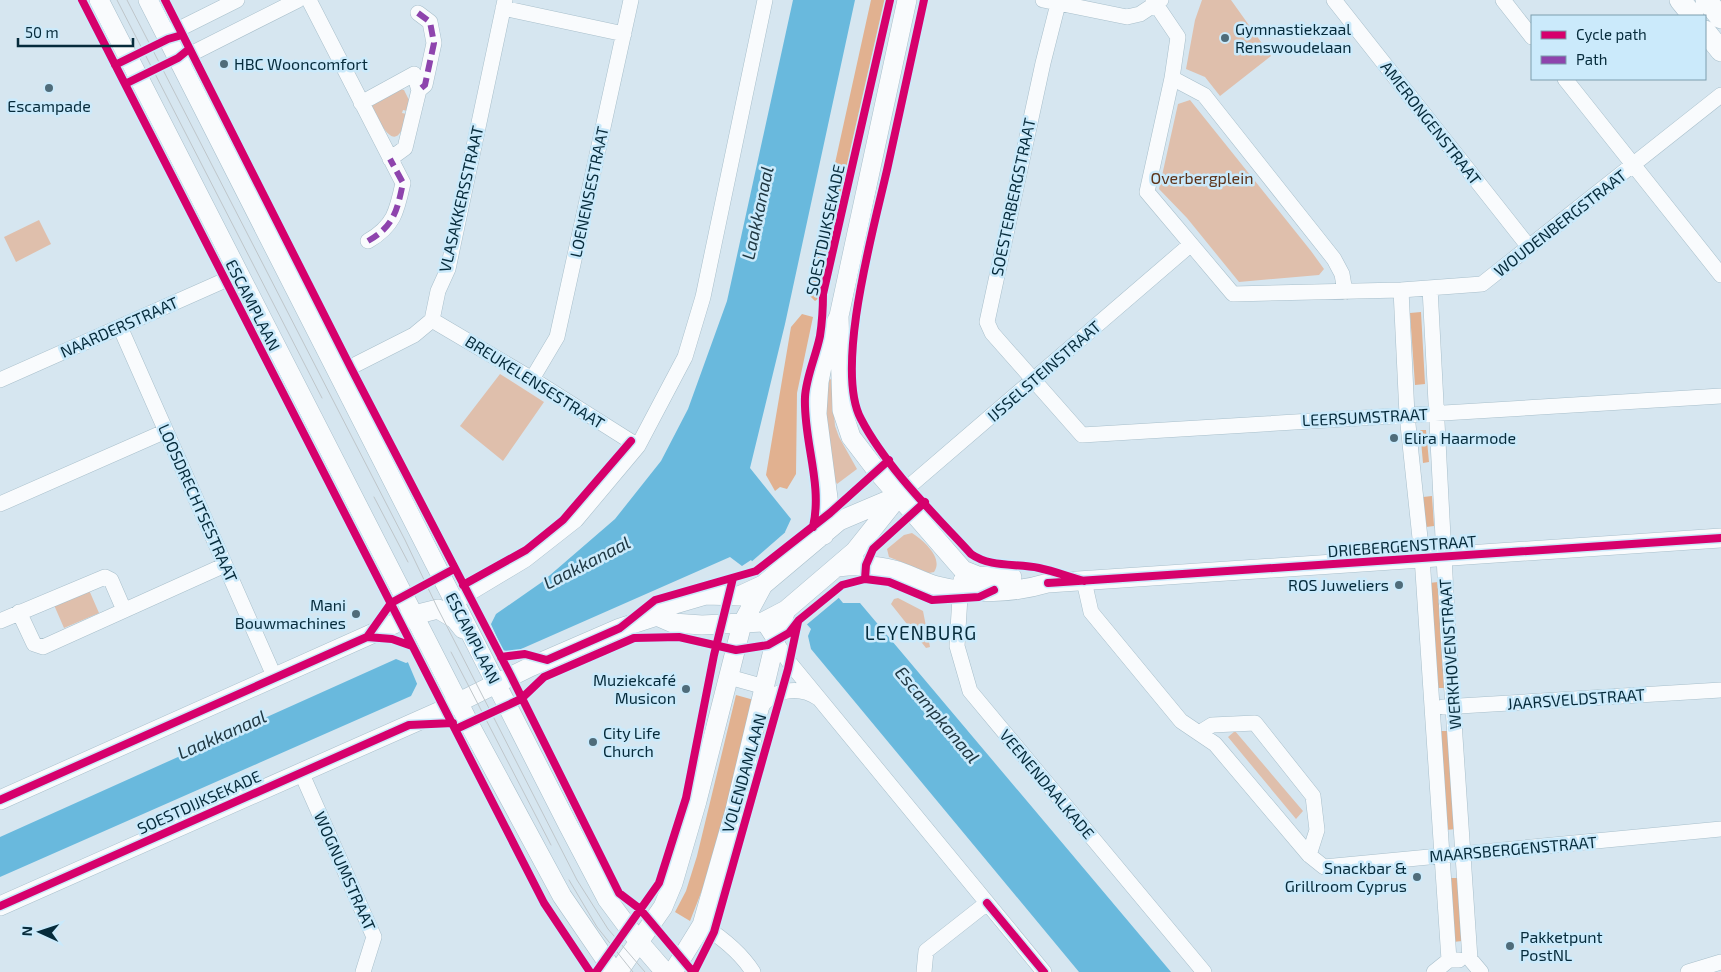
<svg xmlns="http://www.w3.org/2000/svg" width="1721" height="972" viewBox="0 0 1721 972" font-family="'Exo 2',sans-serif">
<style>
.green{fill:#dfbfac}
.forest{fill:#e1b190}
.water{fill:#69b9dd}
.pier{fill:#d6e6f0}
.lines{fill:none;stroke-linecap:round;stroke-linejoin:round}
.minor-casing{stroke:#a8bfcb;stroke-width:16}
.tertiary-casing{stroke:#a8bfcb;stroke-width:20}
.secondary-casing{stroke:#a8bfcb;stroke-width:22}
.minor{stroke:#f9fbfd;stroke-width:15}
.tertiary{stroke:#f9fbfd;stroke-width:19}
.secondary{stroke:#f9fbfd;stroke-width:21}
.tram{stroke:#bfc6ca;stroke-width:1}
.quiet{stroke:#8e44ad;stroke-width:6;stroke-dasharray:12 6;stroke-linecap:butt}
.cycleway-casing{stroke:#cbeafb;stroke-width:11}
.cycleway{stroke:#d6006c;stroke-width:8}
.poi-dot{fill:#4f6c7a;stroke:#cbeafb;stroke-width:2}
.labels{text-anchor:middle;stroke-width:5;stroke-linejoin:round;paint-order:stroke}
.poi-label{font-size:16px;fill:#062b3b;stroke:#cbeafb;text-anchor:start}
.street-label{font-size:16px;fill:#062b3b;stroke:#cbeafb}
.park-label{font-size:16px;fill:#5c3319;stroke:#cbeafb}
.water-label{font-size:18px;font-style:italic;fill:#203843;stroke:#cbeafb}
.quarter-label{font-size:19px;letter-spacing:1px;fill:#062b3b;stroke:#cbeafb}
</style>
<rect width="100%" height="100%" fill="#d6e6f0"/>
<!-- green -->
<path class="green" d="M 1202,0 L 1231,0 L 1271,56 L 1220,96 L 1205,77 L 1186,69 L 1195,20 Z
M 399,89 L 404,90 L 409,100 L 407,111 L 403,110 L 402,113 L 407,114 C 397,158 383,128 371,107 L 372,103 Z
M 1190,100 L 1311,251 L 1324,269 L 1319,275 L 1239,282 L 1187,218 L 1159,189 L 1178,104 Z
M 39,220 L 51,244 L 16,262 L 4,237 Z
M 500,374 L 544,402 L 503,461 L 460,426 Z
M 831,379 L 835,426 L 839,437 L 857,469 L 837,484 C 822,459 825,408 829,380 Z
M 912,533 C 923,540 944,558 934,572 L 929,573 L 889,557 L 887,549 L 904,535 Z
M 89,590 L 99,613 L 64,628 L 54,605 Z
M 898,598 L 923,611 L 930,647 L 926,648 L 891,604 L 894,599 Z
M 1235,731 L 1303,811 L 1296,819 L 1228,737 Z"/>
<!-- forest -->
<path class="forest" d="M 871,0 L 886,0 L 819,298 L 815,301 L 808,294 L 807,290 Z
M 1421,312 L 1425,384 L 1415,385 L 1410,313 Z
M 802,314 L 813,317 L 797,393 L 796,474 L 787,489 L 780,487 L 775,491 L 766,475 L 791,327 Z
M 1420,430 L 1426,430 L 1429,462 L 1423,463 Z
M 1432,496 L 1434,526 L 1426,527 L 1423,497 Z
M 1438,582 L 1445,688 L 1436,688 L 1429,583 Z
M 736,695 L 754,700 L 715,857 L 690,921 L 675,912 L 686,891 L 697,856 Z
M 1438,731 L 1448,731 L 1456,829 L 1446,830 Z
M 1449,878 L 1457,878 L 1462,941 L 1453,942 Z"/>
<!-- water -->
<path class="water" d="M 793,0 L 855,0 L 785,324 L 750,468 L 791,519 L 785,532 L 843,603 L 860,603 L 1171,972 L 1079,972 L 811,649 L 808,636 L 811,629 L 751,560 L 742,566 L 730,557 L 512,653 L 500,649 L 417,684 L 411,696 L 0,877 L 0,837 L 396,659 L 406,663 L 491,624 L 496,614 L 542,582 L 615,519 L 661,461 L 688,409 L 727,301 Z"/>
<!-- pier -->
<path class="pier" d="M 789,529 L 788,531 L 841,596 L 805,626 L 750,563 Z
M 490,622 L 503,651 L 418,686 L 407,660 Z"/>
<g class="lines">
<!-- minor casing -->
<g class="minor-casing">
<path id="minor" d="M 309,0 L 403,183 C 397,211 394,226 368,241
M 1043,0 L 1127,17 L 1140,14 L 1161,0
M 1059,0 L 1043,63 L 987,322 L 992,333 L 1082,435 L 1721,396
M 1153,0 L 1178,37 L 1172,78 L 1147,192 L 1233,294 L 1401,290 L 1482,284 L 1721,95
M 1334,0 L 1529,247
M 1503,0 L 1532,37
M 503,8 L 624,34
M 418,13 L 430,22 L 434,43 L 425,85 L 419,90
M 164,32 L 179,29 L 237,0
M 179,60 L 298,0
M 1172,78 L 1204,95 L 1334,259 L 1342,274 L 1345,292
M 1565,79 L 1721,275
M 361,103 L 414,74 L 419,90 L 405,148 L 390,159
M 1430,288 L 1448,633 L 1470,959
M 1401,290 L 1407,415 L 1422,557 L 1449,960
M 432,320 L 532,379 L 638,446
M 120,327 L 275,678
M 337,374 L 414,335 L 432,320 L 438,291 L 448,269 L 505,0
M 532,379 L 557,337 L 631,0
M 0,380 L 239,274
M 898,496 L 1190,245
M 0,504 L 166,431
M 961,580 L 957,646 L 970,691 L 1204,972
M 1084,581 L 1091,612 L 1181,721 L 1215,744 L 1309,855 L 1324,867 L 1721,829
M 455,602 L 525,560 L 576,520 L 638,446 L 685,357 L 703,297 L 765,0
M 19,612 L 34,644 L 43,647 L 225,565
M 0,621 L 105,577 L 111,580 L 124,610
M 763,622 L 789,662 L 1044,972
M 729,677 L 765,687
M 1443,707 L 1721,690
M 759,710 C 771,689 799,685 818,698
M 1199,733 L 1212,725 L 1255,723 L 1313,796 L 1317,830 L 1309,855
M 301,772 L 374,937 L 363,972
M 702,925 C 721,937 741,953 753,972
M 1470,959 L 1481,972
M 924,972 L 926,951 L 987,903
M 1434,972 L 1449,960 L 1459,960
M 1688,972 L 1721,962"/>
</g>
<!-- tertiary casing -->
<g class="tertiary-casing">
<path id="tertiary" d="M 99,0 L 473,731 L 562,896 L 614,972
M 148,0 L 568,825 L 607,899 L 639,942 L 665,972
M 839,316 L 842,410 L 851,437 L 877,471 L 963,570 L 978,576 L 1012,577
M 824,535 L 830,513 L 817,414 L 819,382 L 827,341 L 839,316 L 907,0
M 837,567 C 857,565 875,565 894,570 C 909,574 922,582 937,586 C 972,595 1015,593 1048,583 L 1721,538
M 657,616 L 673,623 L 702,625 L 763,622 L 786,610 L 855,551 L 898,497
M 0,800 L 414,615 L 438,609 L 455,619 L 463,629
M 0,906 L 445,709 L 530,667 L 620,628 L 657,616 L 672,605 L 706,595 L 739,596 L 763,585 L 839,521 L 898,496
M 618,972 L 663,907 L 673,883 L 697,801 L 742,624 L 763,585
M 673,972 L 702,925 L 735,810 L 775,642 L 786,610"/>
</g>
<!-- secondary casing -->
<g class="secondary-casing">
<path id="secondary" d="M 1680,0 L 1693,16
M 1706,0 L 1721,18
M 1705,31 L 1721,51"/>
</g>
<!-- minor -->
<use href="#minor" class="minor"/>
<!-- tertiary -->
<use href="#tertiary" class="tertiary"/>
<!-- secondary -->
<use href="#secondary" class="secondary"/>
<!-- tram -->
<path class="tram" d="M 117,0 L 322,398
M 127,0 L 405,540 L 438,609 L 577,880 L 608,929 L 645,972
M 374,497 L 408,562
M 451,652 L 551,845
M 569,880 L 597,927 L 633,972"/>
<!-- quiet -->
<path class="quiet" d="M 418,13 L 430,22 L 434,43 L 425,85 L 419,90
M 368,241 C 394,226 397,211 403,183 L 390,159"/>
<!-- cycleway casing -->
<g class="cycleway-casing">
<path id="cycleway" d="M 82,0 L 544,903 L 590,972
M 165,0 L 351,368 L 511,676 L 619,893 L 640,909 L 693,972
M 924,0 C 912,57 899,113 887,170 C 874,227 834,369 861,419 C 886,467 934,514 971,554 C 991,568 1016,563 1039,568 C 1054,571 1069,577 1084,581
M 115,65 L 168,39 L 182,35
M 125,84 L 178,58 L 189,49
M 813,527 C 823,484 803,440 805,397 C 806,377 816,356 820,336 C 822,323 823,308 823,294 L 890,0
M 865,579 L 866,565 L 873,549 L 925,502
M 1048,583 L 1721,538
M 463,585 L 526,550 L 563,520 L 631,441
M 367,637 L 391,603 L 454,569
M 501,657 L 525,654 L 547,660 L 620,628 L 655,600 L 756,571 L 830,513 L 889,460
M 456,729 L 521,699 L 544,677 L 634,638 L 679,637 L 736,650 L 768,645 L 789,633 L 799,620 L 842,585 L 865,579 L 889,582 L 932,600 L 979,597 L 994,590
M 0,800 L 367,637 L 392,639 L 412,646
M 987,903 L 1044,972
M 0,906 L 409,725 L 453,723
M 596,972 L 659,883 L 686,798 L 714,655 L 733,578
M 694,972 L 714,932 L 788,669 L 798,622"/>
</g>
<!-- cycleway -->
<use href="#cycleway" class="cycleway"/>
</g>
<!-- markers -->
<g class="poi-dot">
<circle cx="1225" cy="38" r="5"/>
<circle cx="224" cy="64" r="5"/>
<circle cx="49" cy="88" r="5"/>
<circle cx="1394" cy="438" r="5"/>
<circle cx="1399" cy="585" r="5"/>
<circle cx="356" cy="614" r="5"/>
<circle cx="686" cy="689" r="5"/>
<circle cx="593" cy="742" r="5"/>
<circle cx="1417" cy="877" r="5"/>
<circle cx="1510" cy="946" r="5"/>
</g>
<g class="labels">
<!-- poi labels -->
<g class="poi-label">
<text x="1235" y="35">Gymnastiekzaal<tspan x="1235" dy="18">Renswoudelaan</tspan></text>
<text x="234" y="70">HBC Wooncomfort</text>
<text x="49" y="112" text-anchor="middle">Escampade</text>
<text x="1404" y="444">Elira Haarmode</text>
<text x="1389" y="591" text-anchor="end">ROS Juweliers</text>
<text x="346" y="611" text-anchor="end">Mani<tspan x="346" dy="18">Bouwmachines</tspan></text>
<text x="676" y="686" text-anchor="end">Muziekcafé<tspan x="676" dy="18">Musicon</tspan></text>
<text x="603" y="739">City Life<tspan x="603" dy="18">Church</tspan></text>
<text x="1407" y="874" text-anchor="end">Snackbar &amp;<tspan x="1407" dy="18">Grillroom Cyprus</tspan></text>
<text x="1520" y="943">Pakketpunt<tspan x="1520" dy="18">PostNL</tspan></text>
</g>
<!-- street labels -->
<g class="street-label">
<text transform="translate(1431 123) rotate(52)" y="6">AMERONGENSTRAAT</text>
<text transform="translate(589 192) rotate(-78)" y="6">LOENENSESTRAAT</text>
<text transform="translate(1013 197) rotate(-78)" y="6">SOESTERBERGSTRAAT</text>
<text transform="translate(461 199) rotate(-77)" y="6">VLASAKKERSSTRAAT</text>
<text transform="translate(1560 223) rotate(-38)" y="6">WOUDENBERGSTRAAT</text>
<text transform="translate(825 230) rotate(-78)" y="6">SOESTDIJKSEKADE</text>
<text transform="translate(253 305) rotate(63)" y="6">ESCAMPLAAN</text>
<text transform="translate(119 327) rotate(-24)" y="6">NAARDERSTRAAT</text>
<text transform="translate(1044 371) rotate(-41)" y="6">IJSSELSTEINSTRAAT</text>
<text transform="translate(535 382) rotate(32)" y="6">BREUKELENSESTRAAT</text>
<text transform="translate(1365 417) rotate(-3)" y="6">LEERSUMSTRAAT</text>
<text transform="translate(198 503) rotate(66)" y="6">LOOSDRECHTSESTRAAT</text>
<text transform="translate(1402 546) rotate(-4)" y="6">DRIEBERGENSTRAAT</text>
<text transform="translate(473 638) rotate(63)" y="6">ESCAMPLAAN</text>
<text transform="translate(1450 654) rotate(-94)" y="6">WERKHOVENSTRAAT</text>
<text transform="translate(1576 699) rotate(-4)" y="6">JAARSVELDSTRAAT</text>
<text transform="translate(744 773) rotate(-74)" y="6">VOLENDAMLAAN</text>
<text transform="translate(1047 784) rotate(50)" y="6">VEENENDAALKADE</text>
<text transform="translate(199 802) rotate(-24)" y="6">SOESTDIJKSEKADE</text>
<text transform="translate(1513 849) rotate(-5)" y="6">MAARSBERGENSTRAAT</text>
<text transform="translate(345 871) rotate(66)" y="6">WOGNUMSTRAAT</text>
</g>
<!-- park labels -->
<g class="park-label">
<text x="1202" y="184">Overbergplein</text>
</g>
<!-- water labels -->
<g class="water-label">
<text transform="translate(758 213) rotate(-78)" y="6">Laakkanaal</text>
<text transform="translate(587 563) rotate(-27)" y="6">Laakkanaal</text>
<text transform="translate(937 715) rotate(50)" y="6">Escampkanaal</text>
<text transform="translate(222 735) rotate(-24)" y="6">Laakkanaal</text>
</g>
<!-- quarter labels -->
<g class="quarter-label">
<text x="921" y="640">LEYENBURG</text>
</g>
</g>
<!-- legend -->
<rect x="1531" y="15" width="175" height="65" fill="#cbeafb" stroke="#7c9eae"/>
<rect x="1541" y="31" width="25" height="8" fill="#d6006c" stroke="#7c9eae"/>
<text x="1576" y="40" font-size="15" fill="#062b3b">Cycle path</text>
<rect x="1541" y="56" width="25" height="8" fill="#8e44ad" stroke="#7c9eae"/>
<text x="1576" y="65" font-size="15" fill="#062b3b">Path</text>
<!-- north arrow -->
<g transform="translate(40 932) rotate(273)" stroke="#cbeafb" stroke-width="4" paint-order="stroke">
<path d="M0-4L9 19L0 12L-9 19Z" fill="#062b3b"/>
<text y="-8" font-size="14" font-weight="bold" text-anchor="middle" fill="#062b3b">N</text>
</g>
<!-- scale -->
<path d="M18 38v8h115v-8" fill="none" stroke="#062b3b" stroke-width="2.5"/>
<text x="25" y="38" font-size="15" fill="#062b3b" stroke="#cbeafb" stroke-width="4" paint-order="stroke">50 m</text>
</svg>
